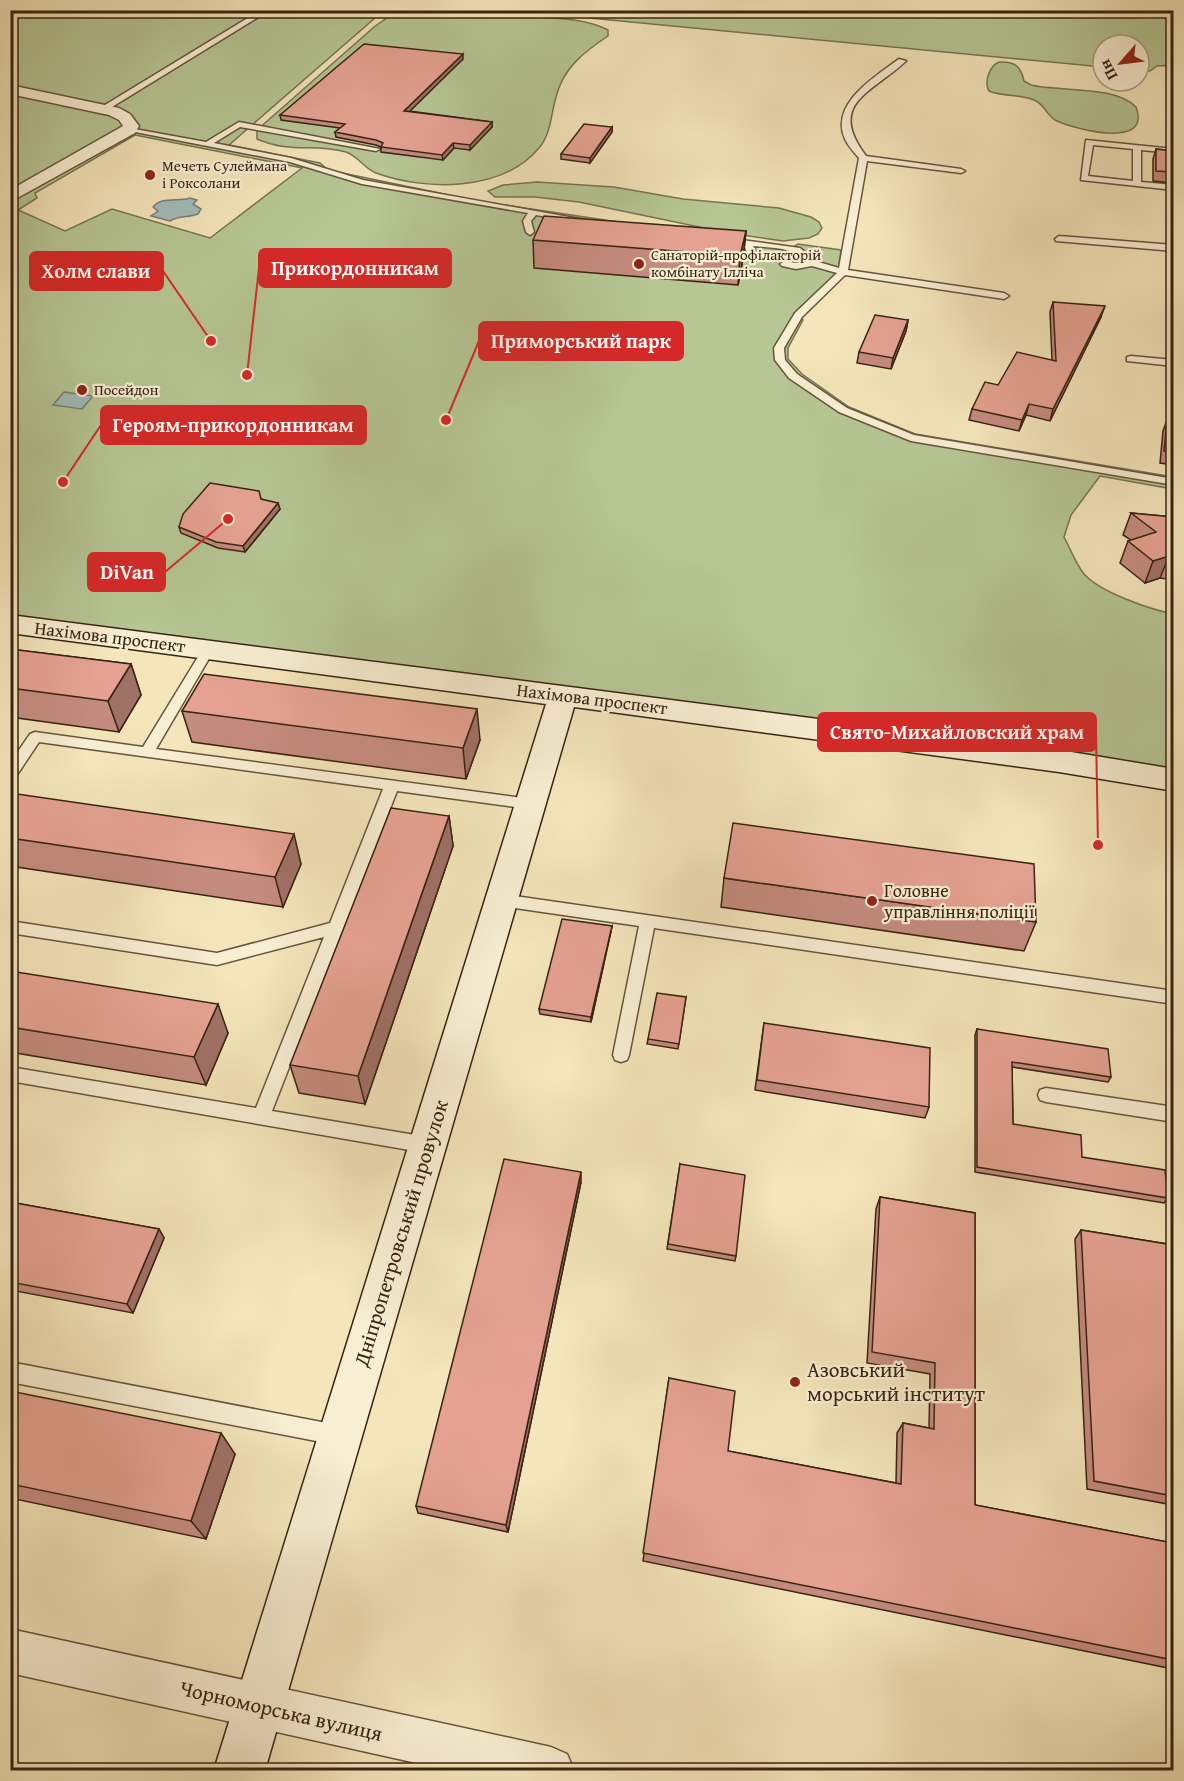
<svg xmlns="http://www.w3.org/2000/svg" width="1184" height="1781" viewBox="0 0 1184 1781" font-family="'Gentium Book Plus',serif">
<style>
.green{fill:#b6c694;stroke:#777454;stroke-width:1.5;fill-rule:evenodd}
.water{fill:#a1bcbb;stroke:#777f78;stroke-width:1.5}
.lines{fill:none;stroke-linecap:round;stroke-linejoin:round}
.lane-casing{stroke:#67543d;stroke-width:3}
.street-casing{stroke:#67543d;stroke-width:3}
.secondary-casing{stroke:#382313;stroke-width:3}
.lane{fill:#f8eed2;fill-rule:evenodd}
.street{fill:#f8eed2;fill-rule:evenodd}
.secondary{fill:#f8eed2;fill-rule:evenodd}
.wall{fill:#c58b7e;stroke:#382313;stroke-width:1.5}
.shaded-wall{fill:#a07166;stroke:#382313;stroke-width:1.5}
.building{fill:#e5a292;stroke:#382313;stroke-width:1.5}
.poi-dot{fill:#8f2418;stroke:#f8eed2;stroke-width:2}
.labels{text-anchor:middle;stroke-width:4.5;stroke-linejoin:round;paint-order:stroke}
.far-poi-label{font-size:15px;fill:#382313;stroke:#f8eed2;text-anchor:start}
.street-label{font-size:18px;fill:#382313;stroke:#f8eed2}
.poi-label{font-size:18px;fill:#382313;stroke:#f8eed2;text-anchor:start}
.near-street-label{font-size:21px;fill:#382313;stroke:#f8eed2}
.near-poi-label{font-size:21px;fill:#382313;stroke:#f8eed2;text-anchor:start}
.leader{fill:none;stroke:#d62828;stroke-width:2}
.callout-dot{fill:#d62828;stroke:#f8eed2;stroke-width:2}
.callout{fill:#d62828;stroke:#d62828;stroke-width:2}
.callout-label{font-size:20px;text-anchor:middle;font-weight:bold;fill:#fff}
</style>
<rect width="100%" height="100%" fill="#f4e5ba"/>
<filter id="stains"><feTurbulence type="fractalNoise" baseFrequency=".00333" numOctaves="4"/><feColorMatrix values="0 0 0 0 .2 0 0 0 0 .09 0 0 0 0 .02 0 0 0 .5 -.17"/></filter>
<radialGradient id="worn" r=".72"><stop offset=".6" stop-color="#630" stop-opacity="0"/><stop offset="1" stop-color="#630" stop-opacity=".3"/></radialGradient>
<!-- green -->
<path class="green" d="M 10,11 L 383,11 L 229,145 L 320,163 L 328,170 L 478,201 L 792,248 L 798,244 L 841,250 L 838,272 L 794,313 L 803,320 L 788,348 L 788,359 L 802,374 L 849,407 L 915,434 L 1173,477 L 1173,489 L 1100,476 L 1071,515 L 1064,537 C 1070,548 1076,564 1084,574 C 1101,593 1150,609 1173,614 L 1173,774 L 11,626 ZM 135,135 L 302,168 L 210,238 L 112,209 L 65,231 L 18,210 L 37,198 L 35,193 Z
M 403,11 C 449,11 493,13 539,17 C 562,19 587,19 608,30 L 608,36 C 584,52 563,68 556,97 C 551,114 551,134 539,148 C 502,192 425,191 376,173 C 365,169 358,156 346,152 C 314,143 291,154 257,139 L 257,130 L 374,27 L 391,15 Z
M 516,11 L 1173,11 L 1173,65 L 1157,66 L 1150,71 L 1139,70 L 1139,45 L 1103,45 L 1103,67 Z
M 999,62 C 1014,61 1021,66 1024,81 L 1031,85 C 1060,92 1114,85 1136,107 C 1152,150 1075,129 1057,121 C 1046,116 1046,105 1034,100 C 1020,94 1004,97 989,91 C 984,83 989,66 999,62 Z
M 537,182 L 614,187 L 683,199 L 779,208 L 811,217 L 819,222 L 822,228 L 818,234 L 809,238 L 783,241 L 728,233 L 579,202 L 535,197 L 495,197 L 488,191 L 503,185 Z"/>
<!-- water -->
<path class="water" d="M 190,198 L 197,200 L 193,204 L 201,209 L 198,214 C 188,218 180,215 170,221 L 151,216 L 158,211 L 153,207 C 162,196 178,202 190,198 Z
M 64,392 L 93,396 L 82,409 L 53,405 Z"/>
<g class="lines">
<!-- lane casing -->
<g class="lane-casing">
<path id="lane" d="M 261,10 L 270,10 L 107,110 L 100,108 Z
M 899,59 L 906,61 C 872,93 826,103 866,156 L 961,169 L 965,171 L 961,173 L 867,161 L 848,270 L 1004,293 L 1009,296 L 1004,299 L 845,275 L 802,317 L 784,348 L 785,360 L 797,374 L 847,408 L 914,435 L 1174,479 L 1174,485 L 911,441 L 839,412 L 789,378 L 775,360 L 774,348 L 795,313 L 837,273 L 812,266 L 796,269 L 782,266 L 780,264 L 785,261 L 796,263 L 806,261 C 793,247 771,248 753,246 L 759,260 L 751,262 L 744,245 L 723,241 L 727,238 L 800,248 L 815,261 L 839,268 L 859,158 C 854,152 848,146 845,139 C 829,104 876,76 899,59 Z
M 239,122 L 380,149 L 376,151 L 240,127 L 214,143 L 291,158 L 363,180 L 591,221 L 587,224 L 536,215 L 531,221 L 534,232 L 530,235 L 526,232 L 523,221 L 528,213 L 362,184 L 290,162 L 125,130 L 129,128 L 206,142 Z
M 1086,140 L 1174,149 L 1174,153 L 1141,150 L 1141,182 L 1174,185 L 1174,190 L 1081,180 ZM 1093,145 L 1133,149 L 1133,181 L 1088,176 Z
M 1059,236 L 1174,245 L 1174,251 L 1056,241 L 1055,239 Z
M 1131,356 L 1174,360 L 1174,366 L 1127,361 L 1127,357 Z
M 208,646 L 214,650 L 156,749 L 530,799 L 537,804 L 530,809 L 397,791 L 272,1111 L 427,1137 L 433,1140 L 436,1145 L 433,1150 L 427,1153 L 10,1081 L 10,1067 L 256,1108 L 324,937 L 217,965 L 10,933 L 10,921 L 217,953 L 330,923 L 383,789 L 39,742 L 15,778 L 10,780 L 10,763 L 30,734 L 35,732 L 143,747 L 204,647 Z
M 501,894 L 1174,991 L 1174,1004 L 654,928 L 629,1055 L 627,1060 L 621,1062 L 615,1060 L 613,1055 L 639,926 L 501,906 L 496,904 L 493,900 L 496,896 Z
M 1046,1088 L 1174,1107 L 1174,1122 L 1046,1102 L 1040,1100 L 1038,1095 L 1040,1090 Z
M 10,1362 L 337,1425 L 344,1428 L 347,1435 L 344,1442 L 337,1445 L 10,1382 Z"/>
</g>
<!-- street casing -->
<g class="street-casing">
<path id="street" d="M 10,85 L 119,108 L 130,114 L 139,126 L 135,133 L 10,202 L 10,190 L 123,126 L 119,120 L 109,115 L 10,94 Z
M 10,1629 L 551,1747 L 567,1754 L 574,1770 L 448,1770 L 10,1673 Z"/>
</g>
<!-- secondary casing -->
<g class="secondary-casing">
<path id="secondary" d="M 10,615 L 1059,750 L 1174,769 L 1174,791 L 1059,772 L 574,707 L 265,1770 L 214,1770 L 546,704 L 10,633 Z"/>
</g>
<!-- lane -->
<use href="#lane" class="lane"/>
<!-- street -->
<use href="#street" class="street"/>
<!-- secondary -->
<use href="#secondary" class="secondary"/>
</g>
<!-- wall -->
<path class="wall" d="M 463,59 L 409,111 L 492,122 L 492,127 L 470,150 L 454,148 L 443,160 L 381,152 L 381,147 L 376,145 L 336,137 L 335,132 L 340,128 L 281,120 L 280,115 Z
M 612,127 L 612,132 L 590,163 L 561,159 L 561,154 Z
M 1156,149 L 1173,151 L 1173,183 L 1153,181 L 1153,159 Z
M 746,231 L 743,259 L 738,285 L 534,268 L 533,240 Z
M 1053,302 L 1101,317 L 1050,421 L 1026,415 L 1019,431 L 969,420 L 972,409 L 998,385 L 1052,360 L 1050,312 Z
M 908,320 L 906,331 L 891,369 L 857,363 L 859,352 Z
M 1167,420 L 1173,421 L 1173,465 L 1160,463 L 1163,431 Z
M 261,499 L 280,509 L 245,552 L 218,548 L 181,533 L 179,527 Z
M 1131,513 L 1173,517 L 1173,580 L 1160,578 L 1145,583 L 1120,563 L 1128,541 L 1131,540 L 1123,535 Z
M 10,649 L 131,664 L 141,695 L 119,732 L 10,717 Z
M 182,711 L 480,740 L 466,779 L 192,742 Z
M 10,793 L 301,864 L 283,907 L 10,866 Z
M 449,816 L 453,846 L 365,1104 L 299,1093 L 290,1065 Z
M 724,878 L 1036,922 L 1024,951 L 721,907 Z
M 612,926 L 611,931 L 591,1022 L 540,1014 L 539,1009 Z
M 10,971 L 228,1033 L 206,1085 L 10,1052 Z
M 686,997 L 678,1049 L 647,1044 L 648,1039 Z
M 764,1023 L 929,1107 L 925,1118 L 755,1090 Z
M 977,1029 L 1111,1077 L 1108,1082 L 1012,1067 L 1013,1124 L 1168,1198 L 1164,1203 L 975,1172 L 975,1035 Z
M 680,1164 L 736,1256 L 735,1261 L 667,1249 Z
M 581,1182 L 508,1532 L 418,1513 L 416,1506 Z
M 880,1197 L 975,1213 L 975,1505 L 1173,1543 L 1173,1669 L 643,1561 L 669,1378 L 728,1451 L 896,1483 L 897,1433 L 903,1423 L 929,1428 L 930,1374 L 867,1363 L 876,1209 Z
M 10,1202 L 159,1229 L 164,1238 L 133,1313 L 10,1290 Z
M 1081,1230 L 1173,1245 L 1173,1505 L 1087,1489 L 1075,1239 Z
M 10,1391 L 235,1454 L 206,1539 L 10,1498 Z"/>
<!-- shaded-wall -->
<path class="shaded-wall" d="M 463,54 L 463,59 L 405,116 L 404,111 Z
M 492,122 L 492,127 L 470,150 L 470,145 Z
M 612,127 L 612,132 L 590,163 L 590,158 Z
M 453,143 L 454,148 L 443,160 L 442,155 Z
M 746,231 L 743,259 L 738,285 L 740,256 Z
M 1105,306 L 1101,317 L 1050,421 L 1053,409 Z
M 908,320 L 906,331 L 891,369 L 893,358 Z
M 1029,404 L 1026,415 L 1019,431 L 1022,420 Z
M 278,503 L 280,509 L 245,552 L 243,546 Z
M 1169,556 L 1160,578 L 1145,583 L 1153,561 Z
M 131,664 L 141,695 L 119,732 L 108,701 Z
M 477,709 L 480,740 L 466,779 L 463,748 Z
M 449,816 L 453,846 L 365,1104 L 358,1076 Z
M 294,834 L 301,864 L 283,907 L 275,877 Z
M 612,926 L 611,931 L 591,1022 L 591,1017 Z
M 218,1004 L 228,1033 L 206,1085 L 194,1057 Z
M 581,1172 L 581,1182 L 508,1532 L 506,1525 Z
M 159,1229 L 164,1238 L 133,1313 L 127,1304 Z
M 221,1433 L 235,1454 L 206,1539 L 191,1521 Z"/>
<!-- building -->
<path class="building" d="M 364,44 L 463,54 L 404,111 L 492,122 L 470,145 L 453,143 L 442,155 L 381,147 L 383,143 L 376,140 L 335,132 L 345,124 L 280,115 Z
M 584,124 L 612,127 L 590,158 L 561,154 Z
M 1156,149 L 1173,151 L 1173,172 L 1156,171 Z
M 544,216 L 746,231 L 740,256 L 533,240 Z
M 1053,302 L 1105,306 L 1053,409 L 1029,404 L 1022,420 L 972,409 L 985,382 L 998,385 L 1017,352 L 1056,361 Z
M 875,315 L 908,320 L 893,358 L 859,352 Z
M 1167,420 L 1173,421 L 1173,453 L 1164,451 Z
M 210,483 L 259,491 L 261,499 L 278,503 L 243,546 L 216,542 L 179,527 L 183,514 Z
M 1131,513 L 1173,517 L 1173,557 L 1169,556 L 1153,561 L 1128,541 L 1156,532 Z
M 10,649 L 131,664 L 108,701 L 10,688 Z
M 204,674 L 477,709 L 463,748 L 182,711 Z
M 10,793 L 294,834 L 275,877 L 10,838 Z
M 391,808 L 449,816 L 358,1076 L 290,1065 Z
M 733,823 L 1034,864 L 1036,922 L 724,878 Z
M 562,919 L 612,926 L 591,1017 L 539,1009 Z
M 10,971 L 218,1004 L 194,1057 L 10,1027 Z
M 657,993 L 686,997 L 679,1044 L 648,1039 Z
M 764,1023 L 930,1048 L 929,1107 L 757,1080 Z
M 977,1029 L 1108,1049 L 1111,1077 L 1012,1062 L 1013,1124 L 1081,1135 L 1082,1157 L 1165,1170 L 1168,1198 L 977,1167 Z
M 504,1159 L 581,1172 L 506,1525 L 416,1506 Z
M 680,1164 L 745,1175 L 736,1256 L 668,1244 Z
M 880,1197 L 975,1213 L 975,1505 L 1173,1543 L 1173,1660 L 643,1553 L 669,1378 L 735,1391 L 728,1451 L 901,1484 L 903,1423 L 934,1429 L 935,1363 L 872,1352 Z
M 10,1202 L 159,1229 L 127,1304 L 10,1282 Z
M 1081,1230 L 1173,1245 L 1173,1496 L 1094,1481 Z
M 10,1391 L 221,1433 L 191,1521 L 10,1484 Z"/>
<!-- markers -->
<g class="poi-dot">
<circle cx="150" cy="175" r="6"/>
<circle cx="639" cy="264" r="6"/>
<circle cx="82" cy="390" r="6"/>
<circle cx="872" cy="901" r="6"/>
<circle cx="795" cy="1382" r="6"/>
</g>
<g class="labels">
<!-- far-poi labels -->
<g class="far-poi-label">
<text x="162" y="171">Мечеть Сулеймана<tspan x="162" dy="17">і Роксолани</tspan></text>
<text x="651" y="260">Санаторій-профілакторій<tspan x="651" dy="17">комбінату Ілліча</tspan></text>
<text x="94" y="395">Посейдон</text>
</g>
<!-- street labels -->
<g class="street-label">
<text transform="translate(110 637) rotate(7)" y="6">Нахімова проспект</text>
<text transform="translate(592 699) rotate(7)" y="6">Нахімова проспект</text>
</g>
<!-- poi labels -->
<g class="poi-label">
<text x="884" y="897">Головне<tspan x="884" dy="21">управління поліції</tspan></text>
</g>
<!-- near-street labels -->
<g class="near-street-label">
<text transform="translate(401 1233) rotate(-73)" y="7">Дніпропетровський провулок</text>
<text transform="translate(281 1711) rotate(13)" y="7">Чорноморська вулиця</text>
</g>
<!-- near-poi labels -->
<g class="near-poi-label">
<text x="807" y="1377">Азовський<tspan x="807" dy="24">морський інститут</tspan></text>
</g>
</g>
<!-- callouts -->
<path class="leader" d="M247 375L259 268M211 341L163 271M446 420L479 341M63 482L101 425M228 519L165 572M1098 845L1096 732"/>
<g class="callout-dot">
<circle cx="247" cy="375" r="6"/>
<circle cx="211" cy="341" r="6"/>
<circle cx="446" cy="420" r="6"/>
<circle cx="63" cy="482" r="6"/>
<circle cx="228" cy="519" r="6"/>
<circle cx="1098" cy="845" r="6"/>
</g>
<g class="callout">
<rect x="259" y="249" width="192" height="38" rx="6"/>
<rect x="30" y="252" width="133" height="38" rx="6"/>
<rect x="479" y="322" width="204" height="38" rx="6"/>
<rect x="101" y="406" width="265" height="38" rx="6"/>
<rect x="88" y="553" width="77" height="38" rx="6"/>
<rect x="818" y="713" width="278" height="38" rx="6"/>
</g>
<g class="callout-label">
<text x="355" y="275">Прикордонникам</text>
<text x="96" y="278">Холм слави</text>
<text x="581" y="348">Приморський парк</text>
<text x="233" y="432">Героям-прикордонникам</text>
<text x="127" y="579">DiVan</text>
<text x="957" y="739">Свято-Михайловский храм</text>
</g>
<!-- margin -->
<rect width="1184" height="1781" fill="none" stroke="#f4e5ba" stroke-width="36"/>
<rect x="12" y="12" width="1160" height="1757" fill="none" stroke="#382313" stroke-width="3"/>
<rect x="18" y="18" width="1148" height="1745" fill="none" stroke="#382313" stroke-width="1.5"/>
<!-- north arrow -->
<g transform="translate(1121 63) rotate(242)"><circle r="28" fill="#f8eed2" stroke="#ab9d86" stroke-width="1.5"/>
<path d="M0-4.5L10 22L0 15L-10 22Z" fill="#8f2418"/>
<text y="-9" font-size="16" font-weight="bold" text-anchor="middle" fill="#382313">Пн</text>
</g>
<rect width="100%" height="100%" filter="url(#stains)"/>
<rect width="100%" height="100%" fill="url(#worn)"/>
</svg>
